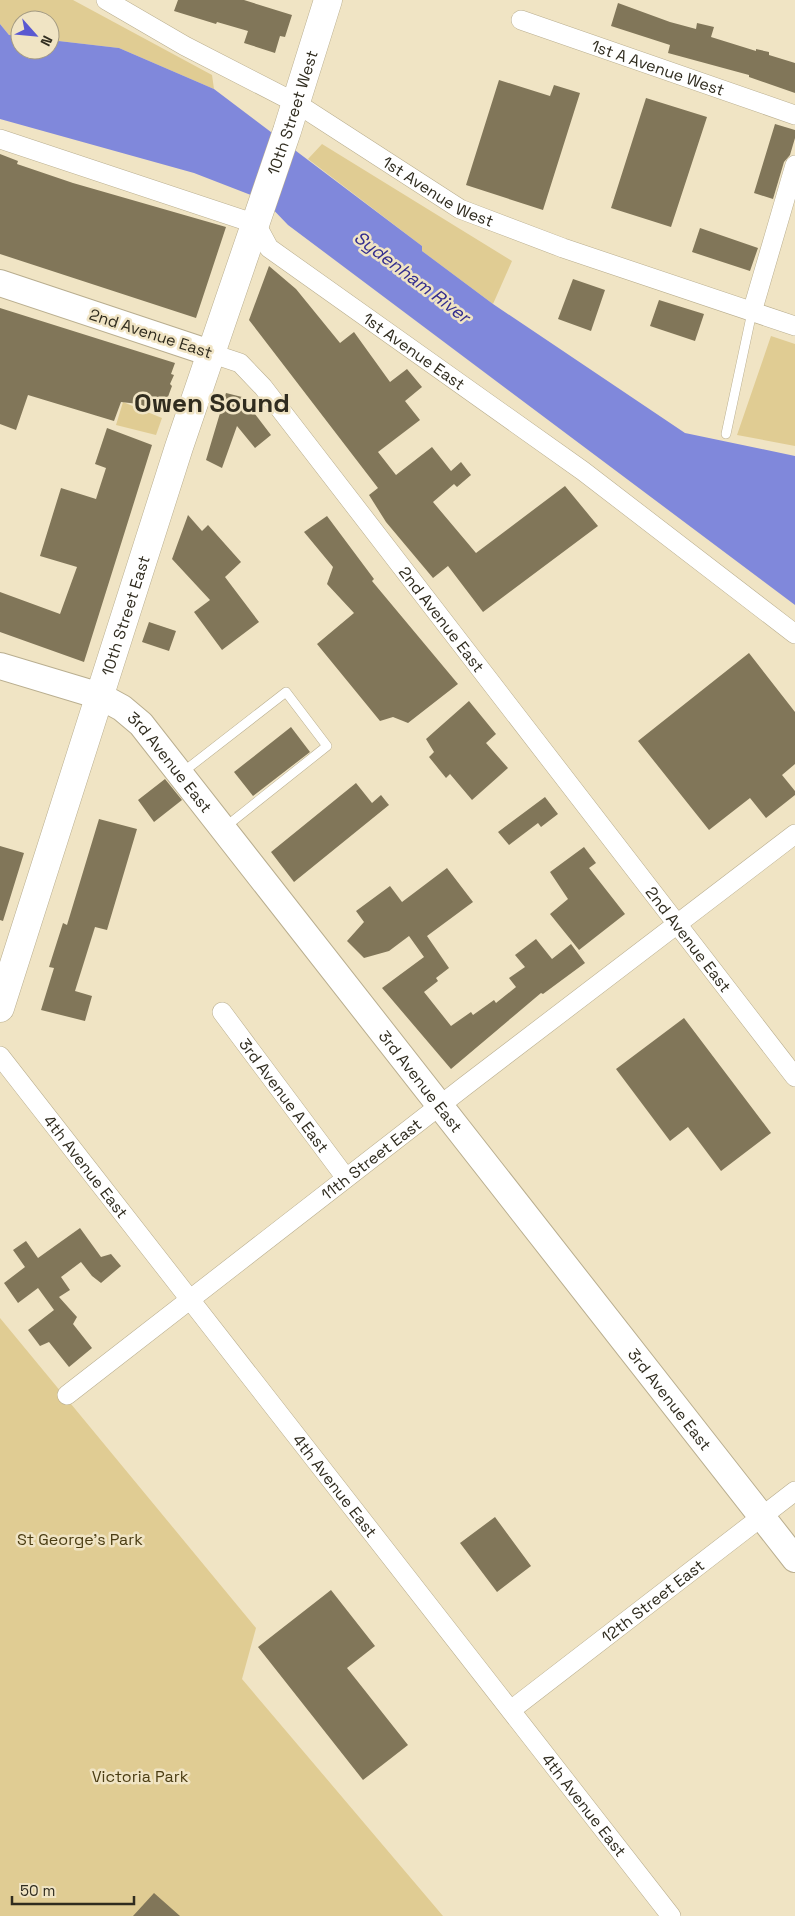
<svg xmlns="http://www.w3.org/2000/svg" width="795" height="1916" viewBox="0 0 795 1916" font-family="'Space Grotesk',sans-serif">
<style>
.green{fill:#e0cc93}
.water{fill:#8088db}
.building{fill:#817659}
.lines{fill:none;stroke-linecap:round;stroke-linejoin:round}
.lane-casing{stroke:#b9ae8f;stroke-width:10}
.street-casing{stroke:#b9ae8f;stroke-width:20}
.secondary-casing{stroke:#b9ae8f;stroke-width:28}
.primary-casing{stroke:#b9ae8f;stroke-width:29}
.lane{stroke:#fff;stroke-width:9}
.street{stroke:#fff;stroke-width:19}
.secondary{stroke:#fff;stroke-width:26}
.primary{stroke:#fff;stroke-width:28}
.labels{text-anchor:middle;stroke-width:5;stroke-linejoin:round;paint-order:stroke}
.street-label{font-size:16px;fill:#302c1f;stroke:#f0e4c4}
.park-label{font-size:16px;fill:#4a3c12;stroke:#f0e4c4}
.water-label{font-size:18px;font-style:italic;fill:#332d8e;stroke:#f0e4c4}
.town-label{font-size:26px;font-weight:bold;fill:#302c1f;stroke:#f0e4c4}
</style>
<rect width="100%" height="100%" fill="#f0e4c4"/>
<!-- green -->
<path class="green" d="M 0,0 L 73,0 L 212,75 L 214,89 L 119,48 L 50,40 L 50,20 L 20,20 L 20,36 L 9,35 L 0,24 Z
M 322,144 L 512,261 L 493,304 L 422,251 L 422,246 L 308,159 Z
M 771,336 L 795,344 L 795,446 L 737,435 Z
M 123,402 L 162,418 L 156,435 L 116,425 Z
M 0,1318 L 256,1628 L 242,1679 L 443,1916 L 0,1916 Z"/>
<!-- water -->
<path class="water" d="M 0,24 L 9,35 L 20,36 L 20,50 L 50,50 L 50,40 L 119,48 L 214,89 L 422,246 L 422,251 L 493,304 L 685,433 L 795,456 L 795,605 L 288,225 L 264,200 L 194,173 L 0,119 Z"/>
<!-- building -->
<path class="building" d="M 178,0 L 244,0 L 292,15 L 285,37 L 280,36 L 275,53 L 244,43 L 248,31 L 217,22 L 216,24 L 174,11 Z
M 618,3 L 670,22 L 696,29 L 697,23 L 714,27 L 711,37 L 756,51 L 756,49 L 769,52 L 769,55 L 795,63 L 795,93 L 749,77 L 749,75 L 668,53 L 670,45 L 611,26 Z
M 499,80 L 550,96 L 554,85 L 580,93 L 543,210 L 466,185 Z
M 646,98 L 707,117 L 671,227 L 611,208 Z
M 775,124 L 795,130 L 795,138 L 790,155 L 784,162 L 773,199 L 754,193 Z
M 0,154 L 18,161 L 17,164 L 73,183 L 226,227 L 196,318 L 0,254 Z
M 700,228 L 758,248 L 750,271 L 692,252 Z
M 269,266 L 296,289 L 340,343 L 354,332 L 390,382 L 407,369 L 422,387 L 405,401 L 420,420 L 378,452 L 396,475 L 432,447 L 451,471 L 461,462 L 471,475 L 457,487 L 454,484 L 433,502 L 476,553 L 565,486 L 598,526 L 483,612 L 448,566 L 433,578 L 386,522 L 369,495 L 378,488 L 249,320 Z
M 573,279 L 605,290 L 591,331 L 558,319 Z
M 659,300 L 704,314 L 695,341 L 650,326 Z
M 0,308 L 175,363 L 171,374 L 174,375 L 170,384 L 172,386 L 162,413 L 139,404 L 121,402 L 114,421 L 28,395 L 16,430 L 0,424 Z
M 226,393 L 242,397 L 271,435 L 255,448 L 237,426 L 222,468 L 206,460 Z
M 107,428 L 152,445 L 84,662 L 0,632 L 0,592 L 60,614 L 77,567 L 40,556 L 61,488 L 96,499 L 106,468 L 95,464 Z
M 188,515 L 202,531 L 208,525 L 241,562 L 225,577 L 259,622 L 222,650 L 194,612 L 210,600 L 172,559 Z
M 327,516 L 374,579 L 372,581 L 458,684 L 408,723 L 393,717 L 380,721 L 317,644 L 354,613 L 327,584 L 333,567 L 304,532 Z
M 149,622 L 176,631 L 169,651 L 142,642 Z
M 749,653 L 795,712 L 795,764 L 782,775 L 795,791 L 795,795 L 766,818 L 750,798 L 709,830 L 638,741 Z
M 469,701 L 496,734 L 486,743 L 508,768 L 472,800 L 450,774 L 446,778 L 429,757 L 434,752 L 426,739 Z
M 291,727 L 310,752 L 253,796 L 234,772 Z
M 165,779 L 182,800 L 154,822 L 138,800 Z
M 356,783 L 372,803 L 381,795 L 389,805 L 294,882 L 271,852 Z
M 545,797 L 558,814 L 541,827 L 538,823 L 509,845 L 498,832 Z
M 99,819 L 137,829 L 107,930 L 95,927 L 75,991 L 92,996 L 85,1021 L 41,1010 L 54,968 L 49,967 L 63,923 L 67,925 Z
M 0,846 L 24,853 L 3,921 L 0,920 Z
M 584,847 L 596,863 L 589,868 L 625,914 L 579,950 L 550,914 L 568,899 L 550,872 Z
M 447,868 L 473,902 L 427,936 L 449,968 L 436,978 L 438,981 L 424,992 L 451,1026 L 471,1012 L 473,1015 L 494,1000 L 496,1003 L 516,987 L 509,978 L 525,967 L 515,955 L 536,939 L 552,959 L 571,944 L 585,963 L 543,994 L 541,993 L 451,1069 L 382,988 L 424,957 L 409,936 L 389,951 L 364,958 L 347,941 L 364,922 L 356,911 L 390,886 L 402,902 Z
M 684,1018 L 771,1133 L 721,1171 L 688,1127 L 670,1141 L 616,1069 Z
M 80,1228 L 101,1257 L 111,1254 L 121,1266 L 101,1283 L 92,1276 L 81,1262 L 61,1277 L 70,1290 L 59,1297 L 77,1317 L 73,1324 L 92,1348 L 69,1367 L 49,1342 L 40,1346 L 28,1330 L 54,1310 L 38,1288 L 18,1303 L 4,1283 L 25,1267 L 13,1250 L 26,1241 L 38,1258 Z
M 495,1517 L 531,1566 L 497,1592 L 460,1543 Z
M 331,1590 L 375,1646 L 347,1668 L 408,1745 L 363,1780 L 258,1647 Z
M 154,1893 L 180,1916 L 133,1916 Z"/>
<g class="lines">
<!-- lane casing -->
<g class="lane-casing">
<path id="lane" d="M 726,434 L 752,312
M 183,772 L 286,692 L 327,746 L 224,828"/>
</g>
<!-- street casing -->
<g class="street-casing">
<g id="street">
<path id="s1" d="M 106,0 L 185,46 L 296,103 L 460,209 L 563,248 L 795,326"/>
<path id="s2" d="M 521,20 L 795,115"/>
<path id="s3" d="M 0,139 L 256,224 L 269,248 L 583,471 L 795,634"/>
<path d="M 752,312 L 795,165"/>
<path id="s4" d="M 210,353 L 240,363 L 263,387 L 795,1077"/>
<path id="s5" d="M 222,1012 L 346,1178"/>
<path id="s6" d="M 0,1056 L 671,1916"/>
<path id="s7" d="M 67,1395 L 465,1086 L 795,834"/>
<path id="s8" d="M 511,1710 L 795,1491"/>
</g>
</g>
<!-- secondary casing -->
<g class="secondary-casing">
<g id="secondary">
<path d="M 0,283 L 210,353"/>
<path id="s9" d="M 0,666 L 100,696 L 122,708 L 141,724 L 795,1559"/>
</g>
</g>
<!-- primary casing -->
<g class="primary-casing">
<g id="primary">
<path id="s10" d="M 0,1008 L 179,447 L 287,131 L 328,0"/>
</g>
</g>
<!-- lane -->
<use href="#lane" class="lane"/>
<!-- street -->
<use href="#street" class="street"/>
<!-- secondary -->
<use href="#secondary" class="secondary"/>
<!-- primary -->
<use href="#primary" class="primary"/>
</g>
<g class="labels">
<!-- street labels -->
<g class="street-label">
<text dy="6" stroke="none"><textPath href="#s2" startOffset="145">1st A Avenue West</textPath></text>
<text dy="6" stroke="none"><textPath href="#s10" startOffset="942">10th Street West</textPath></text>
<text dy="6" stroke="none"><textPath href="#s1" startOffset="384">1st Avenue West</textPath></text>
<text transform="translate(151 333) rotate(18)" y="6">2nd Avenue East</text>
<text dy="6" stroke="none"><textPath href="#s3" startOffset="475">1st Avenue East</textPath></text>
<text dy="6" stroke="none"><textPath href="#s10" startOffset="412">10th Street East</textPath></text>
<text dy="6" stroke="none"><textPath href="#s4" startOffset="358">2nd Avenue East</textPath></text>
<text dy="6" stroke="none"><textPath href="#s9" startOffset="202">3rd Avenue East</textPath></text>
<text dy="6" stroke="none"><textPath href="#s4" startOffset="762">2nd Avenue East</textPath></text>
<text dy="6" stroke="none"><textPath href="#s9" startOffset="608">3rd Avenue East</textPath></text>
<text dy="6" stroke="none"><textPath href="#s5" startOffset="104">3rd Avenue A East</textPath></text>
<text dy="6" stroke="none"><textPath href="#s7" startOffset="385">11th Street East</textPath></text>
<text dy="6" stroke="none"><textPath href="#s6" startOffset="140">4th Avenue East</textPath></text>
<text dy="6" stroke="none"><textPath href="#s9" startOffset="1012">3rd Avenue East</textPath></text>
<text dy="6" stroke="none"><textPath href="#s6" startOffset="545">4th Avenue East</textPath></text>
<text dy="6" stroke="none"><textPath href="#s8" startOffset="179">12th Street East</textPath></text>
<text dy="6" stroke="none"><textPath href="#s6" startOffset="950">4th Avenue East</textPath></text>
</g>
<!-- park labels -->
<g class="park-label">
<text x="80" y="1545">St George's Park</text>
<text x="140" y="1782">Victoria Park</text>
</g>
<!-- water labels -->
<g class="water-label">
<text transform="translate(412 277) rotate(37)" y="6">Sydenham River</text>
</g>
<!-- town labels -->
<g class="town-label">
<text x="212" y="412">Owen Sound</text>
</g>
</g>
<!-- north arrow -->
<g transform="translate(35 35) rotate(117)"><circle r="24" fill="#f0e4c4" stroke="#a39a82"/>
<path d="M0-4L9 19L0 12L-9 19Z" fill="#5a59d1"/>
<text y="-8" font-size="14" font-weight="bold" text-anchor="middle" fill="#302c1f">N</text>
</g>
<!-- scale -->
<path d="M12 1896v8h122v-8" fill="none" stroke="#302c1f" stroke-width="2.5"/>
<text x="20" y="1896" font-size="15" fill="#302c1f" stroke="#f0e4c4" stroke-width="4" paint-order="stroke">50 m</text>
</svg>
